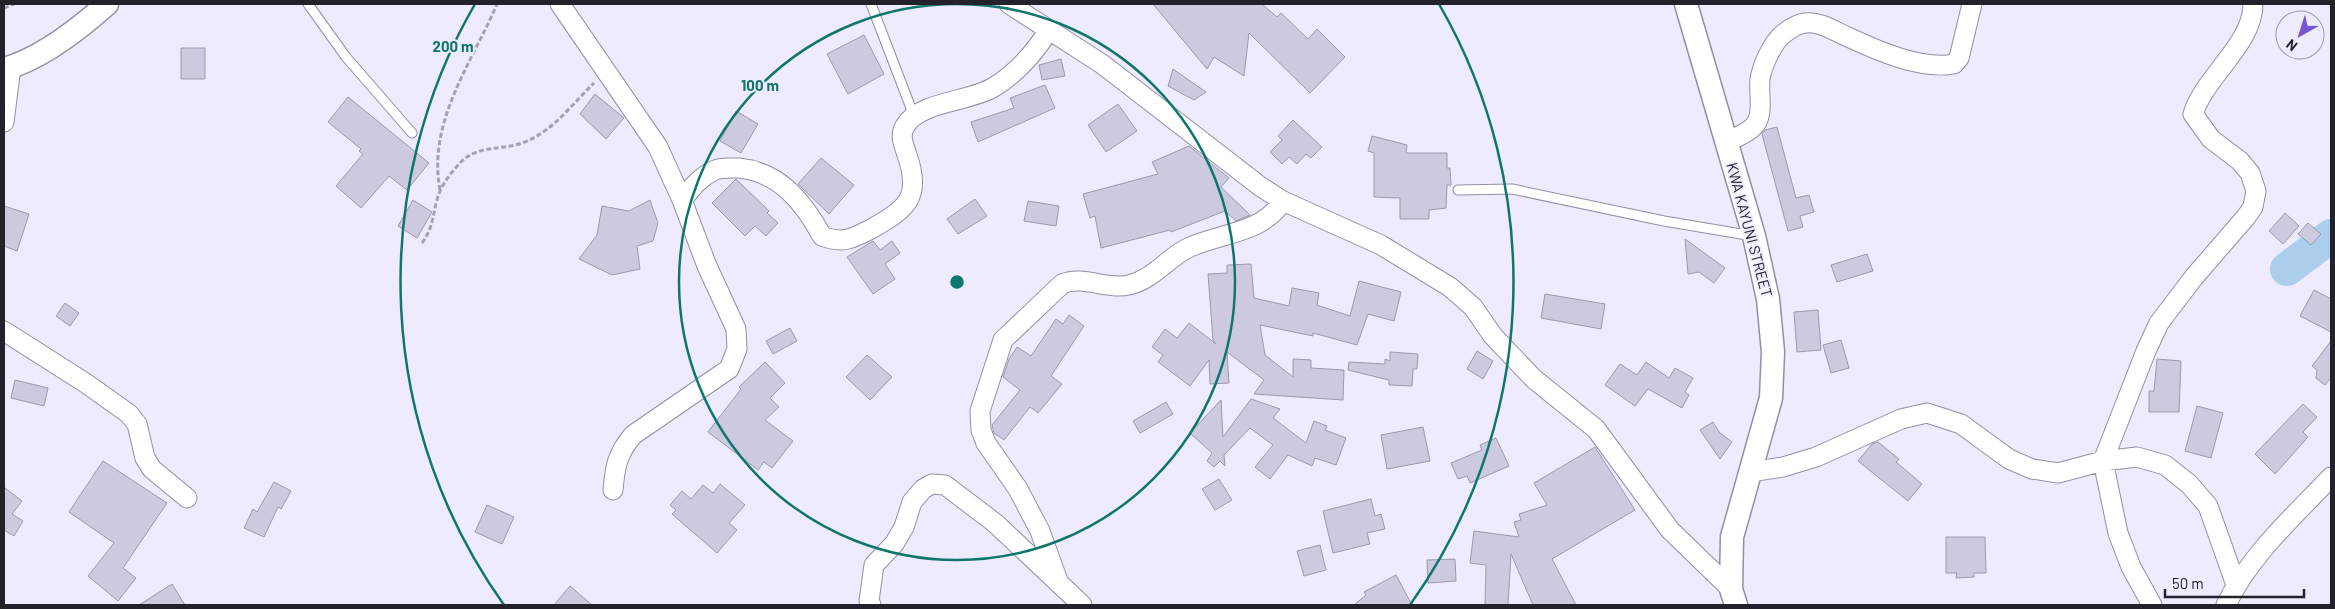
<svg xmlns="http://www.w3.org/2000/svg" width="2335" height="609" viewBox="0 0 2335 609" font-family="Barlow,sans-serif">
<style>
.lines{fill:none;stroke-linecap:round;stroke-linejoin:round}
.river{stroke:#aaceec;stroke-width:34}
.building{fill:#cdcae0;stroke:#9c99ae}
.service-casing{stroke:#928fa4;stroke-width:11}
.minor-casing{stroke:#928fa4;stroke-width:21}
.tertiary-casing{stroke:#928fa4;stroke-width:25}
.path{stroke:#a4a2b0;stroke-width:3;stroke-dasharray:5 2.5;stroke-linecap:butt}
.service{stroke:#fff;stroke-width:9}
.minor{stroke:#fff;stroke-width:19}
.tertiary{stroke:#fff;stroke-width:22}
.ring{fill:none;stroke:#0f766e;stroke-width:2.5}
.labels{text-anchor:middle;stroke-width:4;stroke-linejoin:round;paint-order:stroke}
.street-label{font-size:15px;fill:#23222a;stroke:#edebfd}
.centre{fill:#0f766e;stroke:#edebfd;stroke-width:2.5}
.ring-label{font-size:15px;text-anchor:middle;font-weight:bold;fill:#0f766e;stroke:#edebfd;stroke-width:4;stroke-linejoin:round;paint-order:stroke}
</style>
<rect width="100%" height="100%" fill="#edebfd"/>
<g class="lines">
<!-- river -->
<path class="river" d="M 2287,269 L 2331,236"/>
</g>
<!-- building -->
<path class="building" d="M 1153,4 L 1262,4 L 1277,17 L 1281,13 L 1308,39 L 1317,29 L 1345,57 L 1310,93 L 1249,33 L 1244,76 L 1214,57 L 1207,69 Z
M 864,35 L 884,74 L 848,94 L 827,54 Z
M 181,48 L 205,48 L 205,79 L 181,79 Z
M 1061,59 L 1065,76 L 1042,80 L 1039,65 Z
M 1173,69 L 1206,92 L 1194,100 L 1168,86 Z
M 1045,85 L 1055,108 L 978,142 L 971,122 L 1014,108 L 1010,98 Z
M 595,94 L 624,118 L 606,139 L 580,114 Z
M 348,97 L 429,163 L 407,190 L 389,176 L 361,208 L 336,186 L 363,154 L 359,151 L 361,149 L 328,122 Z
M 1118,104 L 1137,131 L 1106,152 L 1088,125 Z
M 736,111 L 758,124 L 741,153 L 720,141 Z
M 1293,120 L 1322,147 L 1311,158 L 1306,154 L 1297,164 L 1289,157 L 1282,164 L 1270,152 L 1282,140 L 1278,136 Z
M 1777,127 L 1796,198 L 1809,195 L 1814,212 L 1800,216 L 1803,227 L 1788,231 L 1762,134 L 1765,130 Z
M 1372,136 L 1407,145 L 1406,153 L 1447,153 L 1447,168 L 1450,168 L 1451,185 L 1447,185 L 1446,208 L 1429,210 L 1429,219 L 1400,219 L 1400,198 L 1374,197 L 1374,153 L 1368,151 Z
M 1189,146 L 1229,178 L 1221,187 L 1250,215 L 1236,221 L 1225,211 L 1171,232 L 1170,230 L 1101,248 L 1095,216 L 1090,218 L 1083,194 L 1158,174 L 1152,162 Z
M 821,158 L 854,185 L 829,214 L 798,184 Z
M 736,179 L 769,211 L 767,213 L 778,223 L 766,236 L 755,226 L 745,236 L 712,203 Z
M 975,199 L 987,216 L 958,234 L 947,219 Z
M 413,200 L 432,212 L 417,238 L 398,226 Z
M 650,200 L 658,223 L 653,241 L 637,246 L 640,269 L 612,275 L 579,259 L 597,235 L 602,206 L 629,211 Z
M 1028,201 L 1059,206 L 1056,226 L 1024,221 Z
M 4,206 L 29,214 L 17,251 L 4,246 Z
M 2285,213 L 2299,226 L 2283,244 L 2269,231 Z
M 2308,223 L 2321,234 L 2311,245 L 2298,234 Z
M 1685,239 L 1725,268 L 1714,283 L 1699,272 L 1688,274 Z
M 873,241 L 880,250 L 892,241 L 900,253 L 885,264 L 895,279 L 873,294 L 847,257 Z
M 1867,254 L 1873,271 L 1837,282 L 1831,265 Z
M 1251,264 L 1254,298 L 1289,306 L 1292,288 L 1319,293 L 1317,305 L 1350,316 L 1359,281 L 1401,292 L 1394,321 L 1368,314 L 1357,345 L 1313,333 L 1313,336 L 1260,325 L 1265,355 L 1293,377 L 1293,359 L 1311,360 L 1311,368 L 1344,370 L 1343,400 L 1254,394 L 1264,380 L 1227,352 L 1229,383 L 1210,384 L 1209,360 L 1190,386 L 1158,362 L 1163,355 L 1152,347 L 1165,329 L 1177,338 L 1189,323 L 1216,344 L 1213,340 L 1208,274 L 1227,273 L 1227,265 Z
M 2314,290 L 2331,299 L 2331,332 L 2300,316 Z
M 1545,294 L 1605,304 L 1601,329 L 1541,318 Z
M 65,303 L 79,313 L 70,326 L 56,316 Z
M 1818,310 L 1821,350 L 1797,352 L 1794,312 Z
M 1069,315 L 1084,326 L 1051,376 L 1062,384 L 1038,413 L 1030,407 L 1004,440 L 994,433 L 992,425 L 1020,390 L 1003,377 L 1009,359 L 1017,347 L 1031,356 L 1056,319 L 1063,324 Z
M 790,328 L 797,341 L 773,354 L 766,341 Z
M 1841,340 L 1849,368 L 1831,373 L 1823,345 Z
M 2331,341 L 2331,380 L 2330,379 L 2325,385 L 2316,378 L 2317,370 L 2312,366 Z
M 1477,351 L 1493,361 L 1483,379 L 1467,369 Z
M 1390,352 L 1418,354 L 1417,369 L 1413,369 L 1412,386 L 1389,385 L 1389,380 L 1348,370 L 1349,362 L 1385,364 L 1385,359 L 1390,361 Z
M 867,355 L 892,377 L 870,400 L 846,377 Z
M 2157,359 L 2181,361 L 2179,412 L 2149,412 L 2149,391 L 2154,391 Z
M 765,362 L 785,383 L 770,398 L 779,407 L 765,420 L 793,441 L 772,468 L 764,462 L 758,470 L 708,432 L 741,389 L 739,387 Z
M 1646,362 L 1669,378 L 1675,368 L 1693,378 L 1685,392 L 1689,395 L 1682,408 L 1648,389 L 1635,406 L 1605,385 L 1620,364 L 1637,375 Z
M 15,380 L 48,388 L 44,406 L 11,398 Z
M 1251,399 L 1280,409 L 1273,418 L 1306,443 L 1314,421 L 1327,426 L 1325,430 L 1346,438 L 1336,465 L 1315,458 L 1312,466 L 1288,455 L 1270,479 L 1255,467 L 1273,445 L 1250,428 L 1224,455 L 1225,466 L 1220,461 L 1214,467 L 1207,461 L 1212,453 L 1190,433 L 1221,400 L 1223,437 Z
M 1166,402 L 1173,414 L 1140,433 L 1133,421 Z
M 2303,404 L 2317,417 L 2303,432 L 2308,437 L 2275,474 L 2255,454 Z
M 2197,406 L 2223,413 L 2211,458 L 2185,451 Z
M 1713,422 L 1719,432 L 1732,442 L 1720,459 L 1700,430 Z
M 1423,427 L 1430,461 L 1387,469 L 1381,435 Z
M 1496,438 L 1509,466 L 1470,483 L 1467,476 L 1458,479 L 1451,463 L 1482,450 L 1480,445 Z
M 1878,442 L 1899,459 L 1896,462 L 1922,484 L 1908,501 L 1858,461 L 1872,444 Z
M 1595,447 L 1635,510 L 1552,559 L 1576,605 L 1533,605 L 1511,554 L 1508,605 L 1485,605 L 1486,565 L 1470,563 L 1474,531 L 1519,537 L 1514,522 L 1521,520 L 1519,514 L 1547,505 L 1534,483 Z
M 103,461 L 167,503 L 123,568 L 136,578 L 118,601 L 88,576 L 114,543 L 69,512 Z
M 1219,479 L 1232,500 L 1215,510 L 1202,489 Z
M 274,482 L 291,491 L 281,509 L 278,507 L 264,537 L 244,528 L 253,509 L 257,512 Z
M 720,484 L 745,505 L 729,523 L 737,530 L 717,553 L 672,514 L 676,510 L 670,505 L 682,491 L 691,499 L 703,485 L 713,493 Z
M 4,487 L 22,501 L 12,514 L 23,521 L 14,536 L 4,530 Z
M 1371,499 L 1375,516 L 1381,514 L 1385,529 L 1367,533 L 1370,544 L 1333,553 L 1323,511 Z
M 487,505 L 514,517 L 502,544 L 475,532 Z
M 1946,537 L 1985,537 L 1986,573 L 1974,573 L 1974,577 L 1956,578 L 1957,573 L 1946,573 Z
M 1320,545 L 1326,570 L 1304,576 L 1297,551 Z
M 1455,559 L 1456,581 L 1428,583 L 1427,560 Z
M 1396,575 L 1412,605 L 1354,605 L 1366,595 L 1364,592 Z
M 172,584 L 185,605 L 139,605 Z
M 570,586 L 592,605 L 554,605 Z"/>
<g class="lines">
<!-- service casing -->
<g class="service-casing">
<path id="service" d="M 308,4 L 346,57 L 412,133
M 871,4 L 914,116
M 1458,190 L 1512,189 L 1664,221 L 1753,236"/>
</g>
<!-- minor casing -->
<g class="minor-casing">
<path id="minor" d="M 560,4 L 658,147 L 682,200 L 707,266 L 736,329 L 737,349 L 729,369 L 633,435 C 617,454 615,467 613,490
M 1009,4 L 1102,64 L 1261,187 L 1283,201 L 1381,245 L 1450,287 L 1473,307 L 1493,336 L 1534,379 L 1596,429 L 1670,530 L 1731,589
M 4,122 L 11,67
M 1726,142 C 1735,138 1746,134 1753,127 C 1765,116 1758,94 1760,79 C 1762,66 1772,44 1782,35 C 1788,30 1797,24 1805,23 C 1820,21 1836,32 1848,37 C 1878,51 1921,70 1954,64 L 1959,58 L 1972,4
M 682,200 C 691,189 700,177 713,171 C 720,167 731,168 739,168 C 780,172 804,203 822,236 C 843,244 852,239 871,229 C 907,209 922,197 907,155 C 904,145 899,136 905,126 C 920,101 970,102 994,87 C 1017,73 1035,52 1049,30
M 4,331 L 87,384 L 129,414 L 137,424 L 145,458 L 152,469 L 187,498
M 1751,472 L 1783,467 L 1816,457 L 1901,419 L 1927,413 L 1961,424 L 2009,459 L 2032,469 L 2058,473 L 2103,461 L 2137,457 L 2165,465 L 2189,484 L 2208,506 L 2236,585
M 1058,581 L 1040,531 L 1018,489 L 986,443 L 981,430 L 980,411 L 1003,340 L 1062,284 C 1083,275 1106,290 1129,285 C 1154,279 1168,257 1190,247 C 1224,232 1261,234 1283,201
M 871,605 L 869,601 L 874,565 L 894,544 L 904,527 L 912,502 L 923,489 L 932,484 L 945,485 L 995,523 L 1082,605
M 2152,605 L 2131,567 L 2118,533 L 2103,461 L 2146,351 L 2159,323 L 2194,277 L 2246,217 L 2253,207 L 2256,191 L 2250,173 L 2240,161 L 2211,139 L 2193,114 C 2205,76 2253,44 2253,4
M 2226,605 C 2250,555 2293,517 2331,477"/>
</g>
<!-- tertiary casing -->
<g class="tertiary-casing">
<path id="tertiary" d="M 1686,4 L 1754,236 L 1768,299 L 1773,352 L 1771,398 L 1732,537 L 1731,589 L 1736,605
M 4,69 C 41,59 79,29 107,4"/>
</g>
<!-- path -->
<path class="path" d="M 4,8 L 14,4
M 440,190 C 427,122 472,63 497,4
M 422,243 C 436,224 432,208 441,189 C 446,179 454,169 462,161 C 480,144 506,151 527,141 C 555,129 573,103 594,83"/>
<!-- service -->
<use href="#service" class="service"/>
<!-- minor -->
<use href="#minor" class="minor"/>
<!-- tertiary -->
<use href="#tertiary" class="tertiary"/>
</g>
<!-- distance rings -->
<g class="ring">
<circle cx="957" cy="282" r="278"/>
<path d="M504 605A556 556 0 0 1 475 4M1439 4A556 556 0 0 1 1410 605"/>
</g>
<g class="labels">
<!-- street labels -->
<g class="street-label">
<text transform="translate(1749 230) rotate(75)" y="5">KWA KAYUNI STREET</text>
</g>
</g>
<circle cx="957" cy="282" r="8" class="centre"/>
<g class="ring-label">
<text x="453" y="52">200 m</text>
<text x="760" y="91">100 m</text>
</g>
<!-- border -->
<rect width="2335" height="609" fill="none" stroke="#23222a" stroke-width="10"/>
<!-- north arrow -->
<g transform="translate(2300 35) rotate(219)"><circle r="24" fill="#edebfd" stroke="#9c9ba9"/>
<path d="M0-4L9 19L0 12L-9 19Z" fill="#7757d1"/>
<text y="-8" font-size="14" font-weight="bold" text-anchor="middle" fill="#23222a">N</text>
</g>
<!-- scale -->
<path d="M2165 589v8h139v-8" fill="none" stroke="#23222a" stroke-width="2.5"/>
<text x="2172" y="589" font-size="15" fill="#23222a" stroke="#edebfd" stroke-width="4" paint-order="stroke">50 m</text>
</svg>
